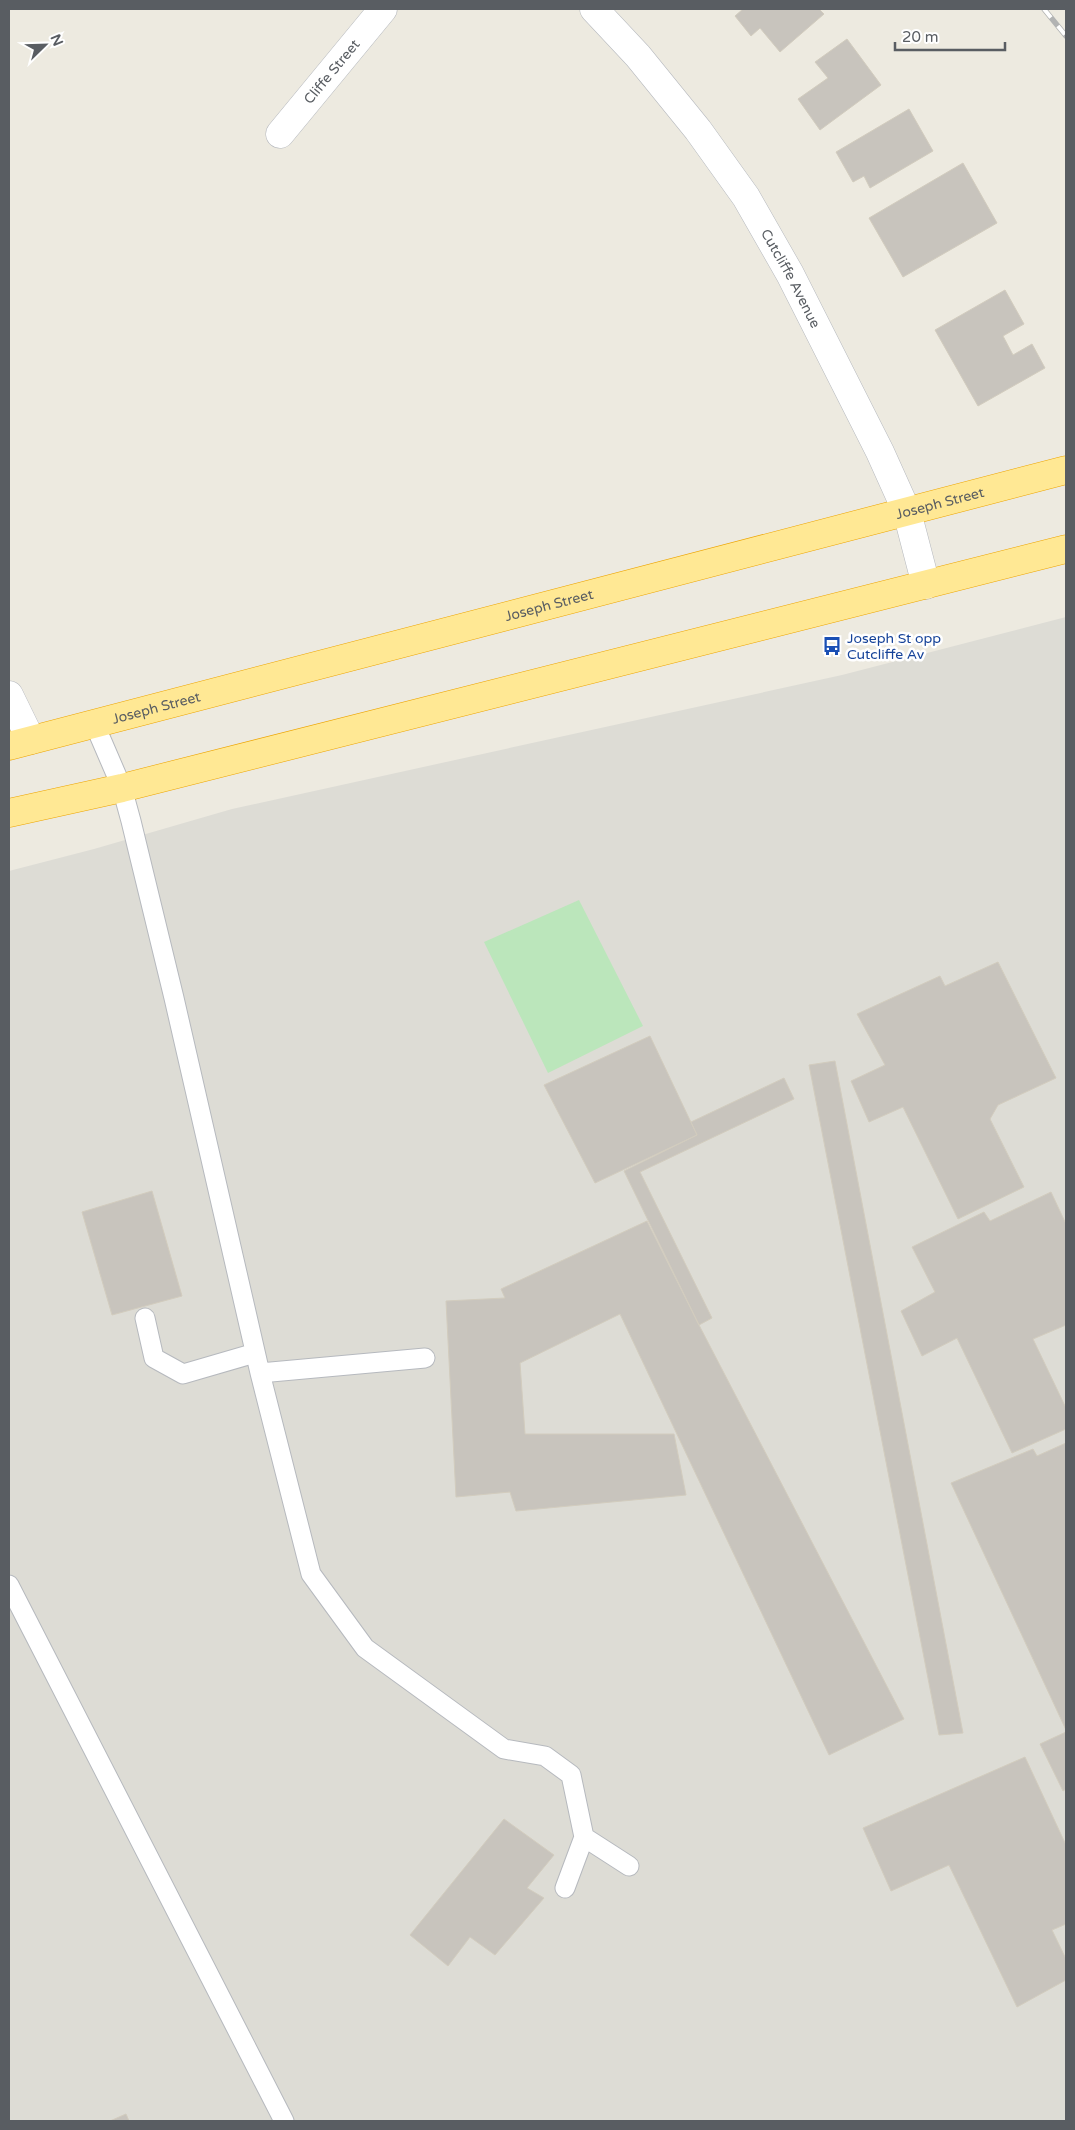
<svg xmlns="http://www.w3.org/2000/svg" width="1075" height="2130" viewBox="0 0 1075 2130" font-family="'Varela Round',sans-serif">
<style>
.industrial{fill:#dddcd5}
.green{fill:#bbe6bb}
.building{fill:#c8c4bd;stroke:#d2ccbe}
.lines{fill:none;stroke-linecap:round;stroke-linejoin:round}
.service-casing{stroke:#b6b9be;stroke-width:21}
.minor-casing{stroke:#b6b9be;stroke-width:29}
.trunk-casing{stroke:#eda400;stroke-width:29}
.service{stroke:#fff;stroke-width:19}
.minor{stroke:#fff;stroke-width:28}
.trunk{stroke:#ffe894;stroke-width:28}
.rail-casing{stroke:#b2b3b3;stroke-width:5.5}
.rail{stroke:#fff;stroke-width:4;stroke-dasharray:11;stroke-linecap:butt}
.labels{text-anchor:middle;stroke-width:5;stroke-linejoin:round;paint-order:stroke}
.street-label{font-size:14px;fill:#595d62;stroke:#fff}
.transit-label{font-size:14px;fill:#164399;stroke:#fff;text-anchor:start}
</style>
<rect width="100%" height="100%" fill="#edeae0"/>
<!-- industrial -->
<path class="industrial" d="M 1066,617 L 1066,2121 L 9,2121 L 9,871 L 94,849 L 232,809 L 842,675 Z"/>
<!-- green -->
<path class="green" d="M 579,900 L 643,1026 L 548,1073 L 484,942 Z"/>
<!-- building -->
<path class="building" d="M 743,9 L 819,9 L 824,14 L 780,52 L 760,28 L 751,36 L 735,16 Z
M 847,39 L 881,85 L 820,130 L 798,99 L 828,78 L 815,62 Z
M 909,109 L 933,151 L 870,188 L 864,176 L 853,182 L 836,152 Z
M 963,163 L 997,223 L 903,277 L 869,218 Z
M 1005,290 L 1024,324 L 1003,336 L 1013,355 L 1032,344 L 1045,368 L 978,406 L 935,330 Z
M 998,962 L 1056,1078 L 998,1105 L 990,1119 L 1024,1187 L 958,1219 L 903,1107 L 869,1122 L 851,1081 L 885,1065 L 857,1014 L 940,976 L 945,986 Z
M 650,1036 L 697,1135 L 595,1183 L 544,1085 Z
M 835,1061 L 963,1733 L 939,1735 L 809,1065 Z
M 784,1078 L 794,1099 L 640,1172 L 712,1318 L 699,1325 L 624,1171 L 697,1135 L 691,1122 Z
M 152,1191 L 182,1296 L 112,1315 L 82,1212 Z
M 1051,1192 L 1066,1224 L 1066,1325 L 1033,1339 L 1066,1408 L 1066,1429 L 1012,1453 L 957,1338 L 922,1356 L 901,1311 L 935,1292 L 912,1247 L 984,1212 L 990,1221 Z
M 647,1221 L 699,1325 L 904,1719 L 829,1755 L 620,1314 L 520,1363 L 525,1434 L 674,1434 L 686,1495 L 516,1511 L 510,1492 L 456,1497 L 446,1301 L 505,1298 L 501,1289 Z
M 1066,1443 L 1066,1730 L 951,1483 L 1033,1449 L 1037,1456 Z
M 1066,1732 L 1066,1789 L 1063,1791 L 1040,1744 Z
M 1025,1757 L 1066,1845 L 1066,1924 L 1052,1930 L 1066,1959 L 1066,1980 L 1017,2007 L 949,1865 L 891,1891 L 863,1828 Z
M 504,1819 L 554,1855 L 527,1888 L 544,1898 L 495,1955 L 470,1937 L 448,1966 L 410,1935 Z
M 126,2114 L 129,2121 L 110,2121 Z"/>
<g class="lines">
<!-- service casing -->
<g class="service-casing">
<path id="service" d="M 94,723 L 122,788 L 131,821 L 174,998 L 260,1373 L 311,1574 L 365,1648 L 504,1749 L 545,1756 L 571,1775 L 584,1837 L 629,1866
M 145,1318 L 154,1358 L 183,1374 L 255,1353
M 260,1373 L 425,1358
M 9,1585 L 284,2121
M 565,1888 L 584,1837"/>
</g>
<!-- minor casing -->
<g class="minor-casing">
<g id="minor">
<path id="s1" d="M 594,9 L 638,56 L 698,130 L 746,197 L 790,274 L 880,452 L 907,512 L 926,585"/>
<path id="s2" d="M 280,134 L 383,9"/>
<path d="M 9,695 L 31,740"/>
</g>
</g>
<!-- trunk casing -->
<g class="trunk-casing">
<g id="trunk">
<path id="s3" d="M 9,746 L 1066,470"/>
<path d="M 9,813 L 122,788 L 1066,549"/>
</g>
</g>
<!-- service -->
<use href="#service" class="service"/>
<!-- minor -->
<use href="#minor" class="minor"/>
<!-- trunk -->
<use href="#trunk" class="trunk"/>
<!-- rail casing -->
<g class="rail-casing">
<path id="rail" d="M 1044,9 L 1066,36"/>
</g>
<!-- rail -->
<use href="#rail" class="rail"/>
</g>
<!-- icons -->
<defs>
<g id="bus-bare" transform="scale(1.5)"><path d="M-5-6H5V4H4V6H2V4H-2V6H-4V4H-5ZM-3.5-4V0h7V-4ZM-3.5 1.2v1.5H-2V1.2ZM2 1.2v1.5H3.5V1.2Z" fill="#1a4fb4" stroke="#fff" stroke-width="2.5" paint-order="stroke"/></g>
</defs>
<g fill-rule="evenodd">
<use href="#bus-bare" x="832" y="646"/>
</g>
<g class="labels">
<!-- street labels -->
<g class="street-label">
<text dy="5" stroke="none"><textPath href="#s2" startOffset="81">Cliffe Street</textPath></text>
<text dy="5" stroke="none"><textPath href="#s1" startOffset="335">Cutcliffe Avenue</textPath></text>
<text dy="5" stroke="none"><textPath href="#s3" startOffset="962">Joseph Street</textPath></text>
<text dy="5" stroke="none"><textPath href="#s3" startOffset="558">Joseph Street</textPath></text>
<text dy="5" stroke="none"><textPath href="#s3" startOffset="152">Joseph Street</textPath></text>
</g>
<!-- transit labels -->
<g class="transit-label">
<text x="847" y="643">Joseph St opp<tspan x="847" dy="16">Cutcliffe Av</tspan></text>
</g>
</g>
<!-- border -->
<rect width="1075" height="2130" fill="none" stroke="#595d62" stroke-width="20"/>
<!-- north arrow -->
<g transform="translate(45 45) rotate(67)" stroke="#ffffff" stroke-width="4" paint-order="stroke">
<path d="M0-4L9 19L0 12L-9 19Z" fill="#595d62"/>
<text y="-8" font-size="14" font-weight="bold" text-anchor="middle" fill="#595d62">N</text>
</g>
<!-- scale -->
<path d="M895 42v8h110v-8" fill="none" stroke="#595d62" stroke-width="2.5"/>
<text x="902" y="42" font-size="15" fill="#595d62" stroke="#ffffff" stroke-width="4" paint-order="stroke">20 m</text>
</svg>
